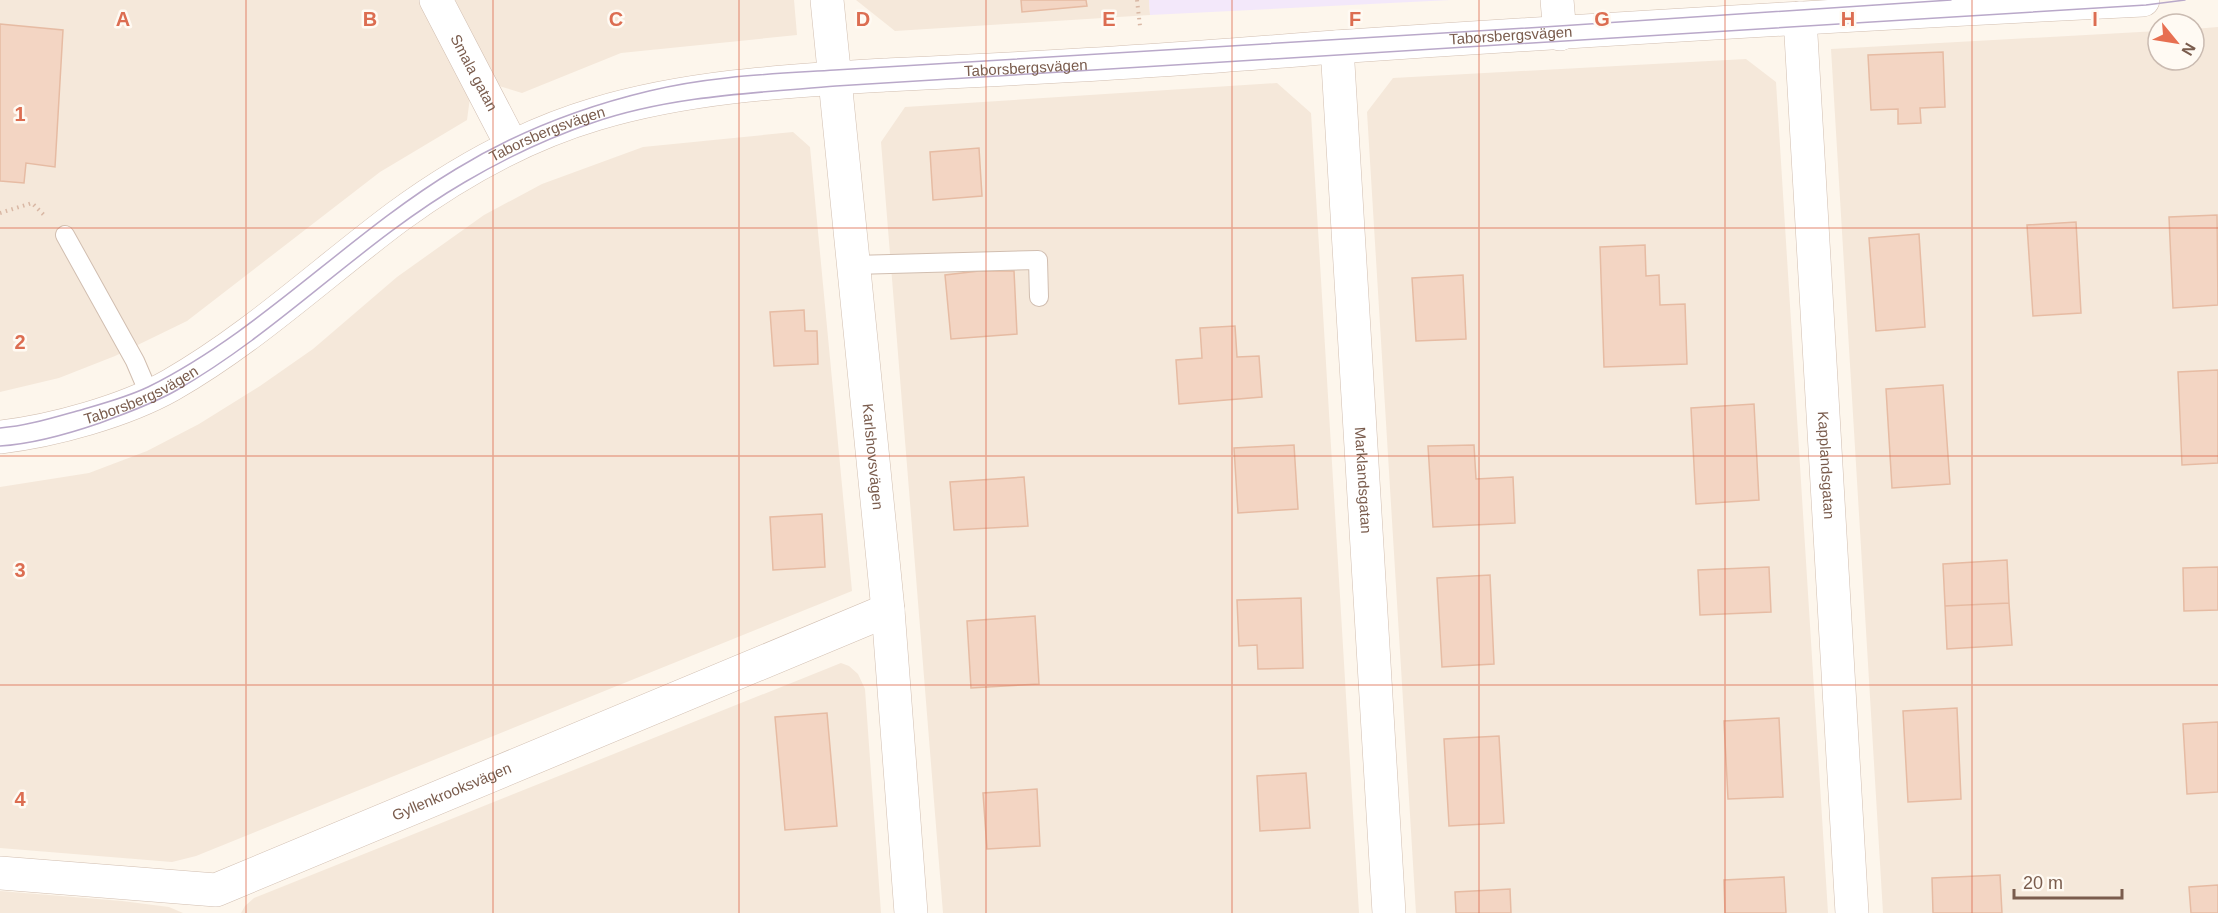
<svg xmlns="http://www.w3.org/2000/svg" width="2218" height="913" viewBox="0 0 2218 913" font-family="Helvetica,sans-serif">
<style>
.residential{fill:#f5e8da}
.education{fill:#f3e8fa}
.building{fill:#f3d5c3;stroke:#e6bba3;stroke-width:1.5}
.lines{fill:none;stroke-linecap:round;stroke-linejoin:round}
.lane-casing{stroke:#d1beb0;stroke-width:20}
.street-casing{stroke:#d1beb0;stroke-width:34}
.path{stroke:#d9b8a5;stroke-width:4;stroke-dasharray:1.5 4.5;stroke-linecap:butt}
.lane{stroke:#fff;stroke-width:18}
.street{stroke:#fff;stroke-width:33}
.tram{stroke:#b9a8c9;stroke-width:1.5}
.grid{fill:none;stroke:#dc6d51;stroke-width:1.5;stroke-opacity:0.55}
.labels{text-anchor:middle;stroke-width:5;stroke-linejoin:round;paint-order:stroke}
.street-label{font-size:15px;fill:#7a5c4d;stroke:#fffaf3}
.grid-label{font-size:20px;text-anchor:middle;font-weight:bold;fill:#dc6d51;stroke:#fffaf3;stroke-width:5;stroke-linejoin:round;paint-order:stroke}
</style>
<rect width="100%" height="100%" fill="#fdf6ec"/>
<!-- residential -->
<path class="residential" d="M 0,0 L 423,0 L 471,90 L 467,120 L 380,172 L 187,321 L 115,356 L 59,378 L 0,392 Z
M 455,0 L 794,0 L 797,35 L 621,53 L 522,93 L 499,86 Z
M 856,0 L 1149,0 L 1150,15 L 895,31 Z
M 2218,27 L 2218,913 L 1883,913 L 1831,49 L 2158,31 L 2158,60 L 2194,60 L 2194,29 Z
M 1746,59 L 1776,82 L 1828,913 L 1416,913 L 1367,112 L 1393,78 Z
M 1277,83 L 1311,113 L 1359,913 L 943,913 L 881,142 L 905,107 Z
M 793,132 L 810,147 L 852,591 L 196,856 L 172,862 L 0,848 L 0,487 L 89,473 L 147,451 L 199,424 L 260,386 L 313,349 L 397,277 L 484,215 L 542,184 L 643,147 Z
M 841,663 L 849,666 L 858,674 L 865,689 L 881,913 L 241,913 L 245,906 L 254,898 Z
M 0,891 L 122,901 L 169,907 L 183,913 L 0,913 Z"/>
<!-- education -->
<path class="education" d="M 1149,0 L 1451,0 L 1150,15 Z"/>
<!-- building -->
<path class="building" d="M 1021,0 L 1086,0 L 1087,6 L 1022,12 Z
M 0,24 L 63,30 L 55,167 L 26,163 L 24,183 L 0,181 Z
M 1943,52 L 1945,107 L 1920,108 L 1921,123 L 1898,124 L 1898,109 L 1871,110 L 1868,55 Z
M 979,148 L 982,196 L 933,200 L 930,152 Z
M 2217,215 L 2218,305 L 2173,308 L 2169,217 Z
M 2076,222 L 2081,313 L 2033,316 L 2027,225 Z
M 1919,234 L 1925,327 L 1876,331 L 1869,238 Z
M 1645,245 L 1646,276 L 1659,275 L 1660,305 L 1685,304 L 1687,364 L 1604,367 L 1600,247 Z
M 979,271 L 1014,271 L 1017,334 L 951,339 L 945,275 Z
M 1463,275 L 1466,339 L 1416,341 L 1412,278 Z
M 804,310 L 805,331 L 817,331 L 818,364 L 774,366 L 770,312 Z
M 1235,326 L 1237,357 L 1259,356 L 1262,397 L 1179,404 L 1176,360 L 1202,358 L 1200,328 Z
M 2218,370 L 2218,463 L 2182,465 L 2178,372 Z
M 1943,385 L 1950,484 L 1892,488 L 1886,389 Z
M 1754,404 L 1759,500 L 1696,504 L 1691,408 Z
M 1294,445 L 1298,509 L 1238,513 L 1234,448 Z
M 1474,445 L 1476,479 L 1513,477 L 1515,523 L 1433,527 L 1428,446 Z
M 1024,477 L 1028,526 L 954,530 L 950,482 Z
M 822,514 L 825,567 L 773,570 L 770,517 Z
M 2007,560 L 2009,603 L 1945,606 L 1943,564 Z
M 1769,567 L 1771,612 L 1700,615 L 1698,570 Z
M 2218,567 L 2218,610 L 2184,611 L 2183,568 Z
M 1490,575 L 1494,664 L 1442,667 L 1437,578 Z
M 1301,598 L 1303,668 L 1258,669 L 1257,645 L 1239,646 L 1237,600 Z
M 2009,603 L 2012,645 L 1947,649 L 1945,606 Z
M 1035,616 L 1039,684 L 971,688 L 967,621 Z
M 1957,708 L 1961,799 L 1908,802 L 1903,711 Z
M 827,713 L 837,826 L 785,830 L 775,717 Z
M 1779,718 L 1783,797 L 1728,799 L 1724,721 Z
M 2218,722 L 2218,792 L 2187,794 L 2183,724 Z
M 1499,736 L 1504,823 L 1449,826 L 1444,739 Z
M 1306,773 L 1310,828 L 1260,831 L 1257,776 Z
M 1037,789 L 1040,846 L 987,849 L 983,793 Z
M 2000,875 L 2002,913 L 1933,913 L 1932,878 Z
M 1784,877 L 1786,913 L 1725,913 L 1724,880 Z
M 2218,885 L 2218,913 L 2191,913 L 2189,887 Z
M 1510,889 L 1511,913 L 1456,913 L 1455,892 Z"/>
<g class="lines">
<!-- lane casing -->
<g class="lane-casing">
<path id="lane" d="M 65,235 L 135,361 L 150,396
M 854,265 L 1038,260 L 1039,297"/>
</g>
<!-- street casing -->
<g class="street-casing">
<g id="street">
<path id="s1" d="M 436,0 L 512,146"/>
<path id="s2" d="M 827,0 L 888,610 L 911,913"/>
<path d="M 1557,0 L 1560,34"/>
<path id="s3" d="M 1800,18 L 1852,913"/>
<path id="s4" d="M 1337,47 L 1389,913"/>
<path id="s5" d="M 0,437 C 53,431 125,411 171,385 C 253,338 322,273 397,217 C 457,173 525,135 596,114 C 690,86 788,81 885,75 C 971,71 1058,67 1144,61 C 1207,57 1271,52 1335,47 C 1604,29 1874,13 2143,0"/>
<path id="s6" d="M 0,873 L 216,890 L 888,610"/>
</g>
</g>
<!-- path -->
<path class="path" d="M 1137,0 L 1140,26
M 0,213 L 32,203 L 46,217"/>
<!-- lane -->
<use href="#lane" class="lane"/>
<!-- street -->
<use href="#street" class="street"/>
<!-- tram -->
<path class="tram" d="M 0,428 C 26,426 52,418 77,411 C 101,404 125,398 148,387 C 261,331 348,234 456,169 C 515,133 582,107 649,91 C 709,76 773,74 835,70 L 1559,26 L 1951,0
M 0,446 C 34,444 68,434 100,423 C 126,413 153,404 177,390 C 280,331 362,242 465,182 C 504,159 548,138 592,123 C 670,96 754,93 836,86 L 2146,5 L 2185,0"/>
</g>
<!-- grid -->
<path class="grid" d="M 246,0 L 246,913M 493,0 L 493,913M 739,0 L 739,913M 986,0 L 986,913M 1232,0 L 1232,913M 1479,0 L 1479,913M 1725,0 L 1725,913M 1972,0 L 1972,913M 0,228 L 2218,228M 0,456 L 2218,456M 0,685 L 2218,685"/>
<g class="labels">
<!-- street labels -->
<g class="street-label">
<text dy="5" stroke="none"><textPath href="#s5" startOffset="1606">Taborsbergsvägen</textPath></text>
<text dy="5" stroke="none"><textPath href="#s5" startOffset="1120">Taborsbergsvägen</textPath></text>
<text dy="5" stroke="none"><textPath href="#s1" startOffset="82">Smala gatan</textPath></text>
<text dy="5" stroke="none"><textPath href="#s5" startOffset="634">Taborsbergsvägen</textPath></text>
<text dy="5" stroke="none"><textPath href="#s5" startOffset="148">Taborsbergsvägen</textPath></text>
<text dy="5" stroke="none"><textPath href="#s2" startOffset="459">Karlshovsvägen</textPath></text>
<text dy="5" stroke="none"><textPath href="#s3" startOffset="448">Kapplandsgatan</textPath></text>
<text dy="5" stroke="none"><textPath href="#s4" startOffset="434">Marklandsgatan</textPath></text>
<text dy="5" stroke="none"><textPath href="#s6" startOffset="472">Gyllenkrooksvägen</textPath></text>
</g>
</g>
<g class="grid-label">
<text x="123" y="26">A</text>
<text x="370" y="26">B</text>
<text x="616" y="26">C</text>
<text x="863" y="26">D</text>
<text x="1109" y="26">E</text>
<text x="1355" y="26">F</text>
<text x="1602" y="26">G</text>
<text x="1848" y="26">H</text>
<text x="2095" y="26">I</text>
<text x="20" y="121">1</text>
<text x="20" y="349">2</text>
<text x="20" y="577">3</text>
<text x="20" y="806">4</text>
</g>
<!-- north arrow -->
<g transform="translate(2176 42) rotate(120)"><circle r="28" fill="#fffaf3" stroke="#cabbb1" stroke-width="1.5"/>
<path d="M0-4.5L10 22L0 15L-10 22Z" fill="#e76f51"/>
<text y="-9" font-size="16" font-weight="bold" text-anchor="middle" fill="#7a5c4d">N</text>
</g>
<!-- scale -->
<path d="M2014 889v9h108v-9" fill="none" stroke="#7a5c4d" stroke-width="3"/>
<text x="2023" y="889" font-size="18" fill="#7a5c4d" stroke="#fffaf3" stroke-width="4.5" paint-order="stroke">20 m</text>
</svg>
